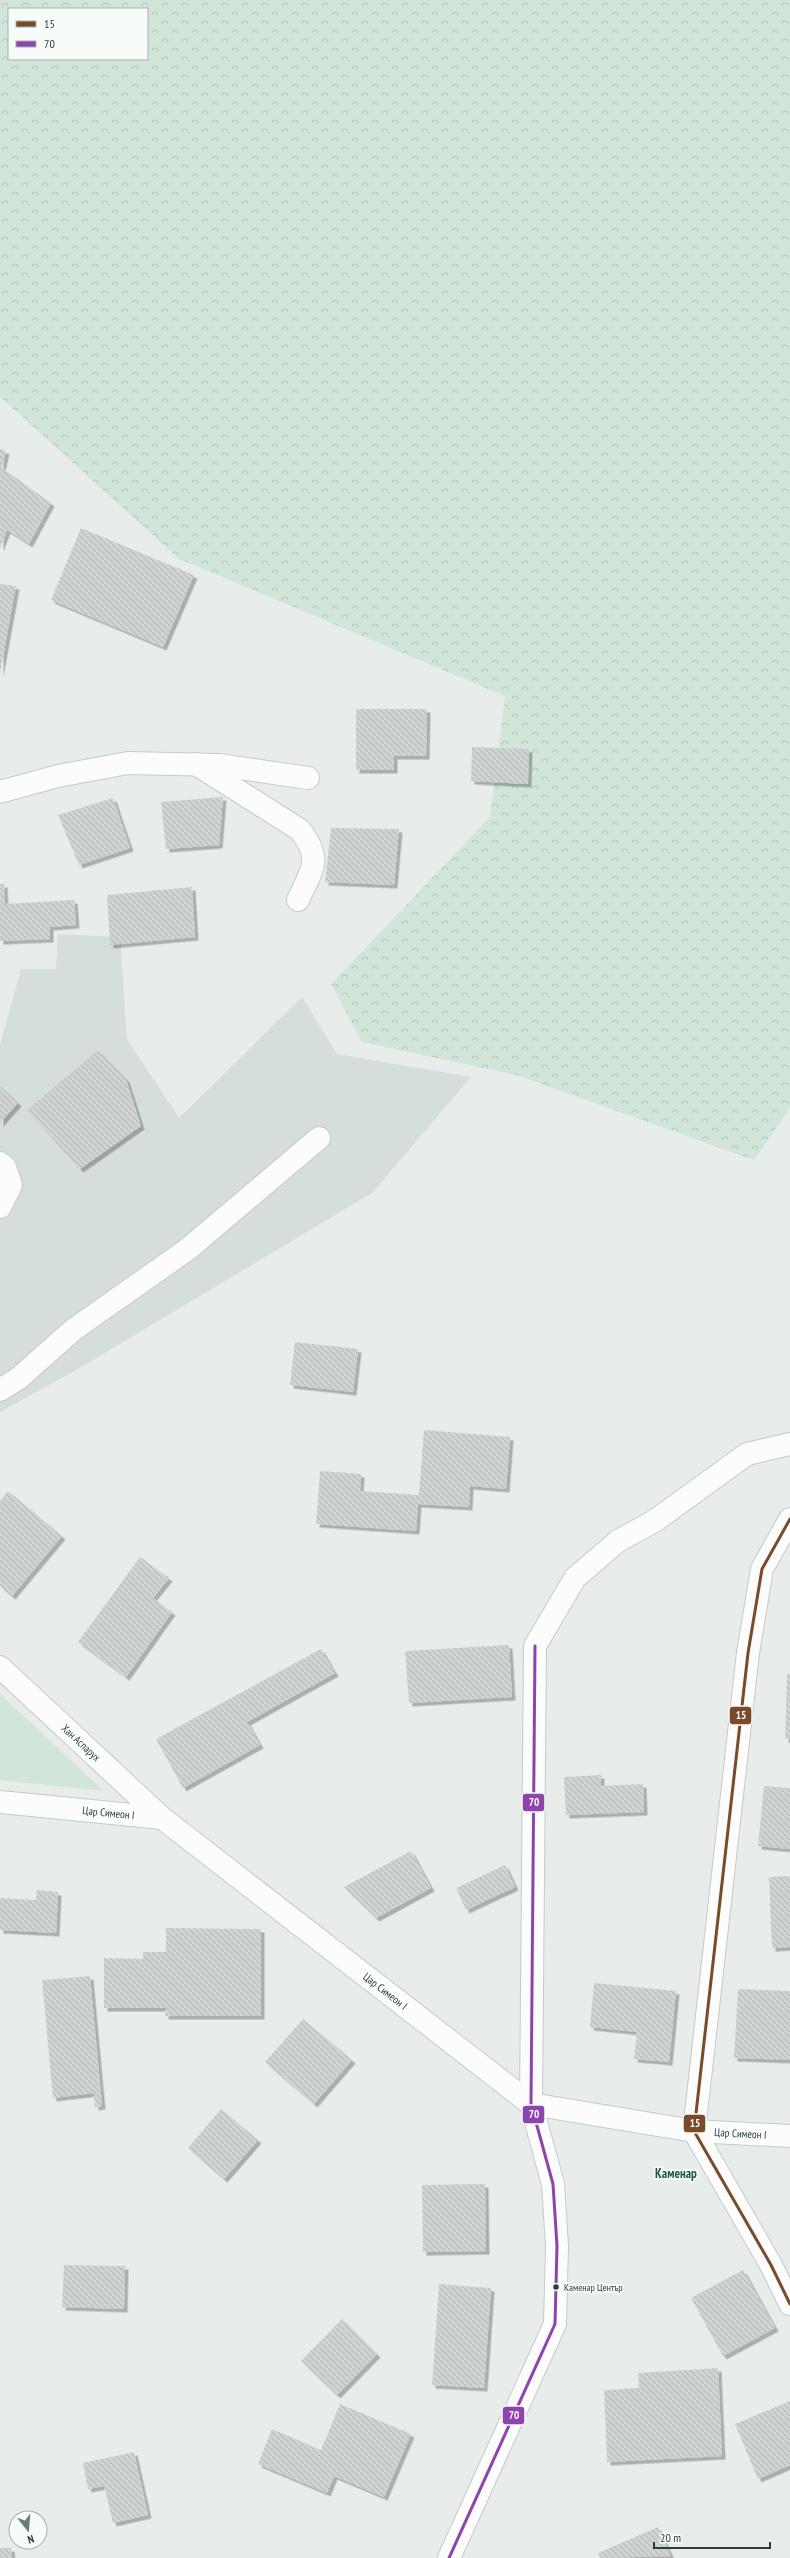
<svg xmlns="http://www.w3.org/2000/svg" width="790" height="2558" viewBox="0 0 790 2558" font-family="'PT Sans Narrow',sans-serif">
<style>
.built{fill:#d6dedb}
.forest{fill:url(#forest-crowns);fill-rule:evenodd}
.green{fill:#d1e6d8}
.building{fill:url(#building-back-hatch);filter:url(#shadow)}
.lines{fill:none;stroke-linecap:round;stroke-linejoin:round}
.service-casing{stroke:#c5cac8;stroke-width:24}
.minor-casing{stroke:#c5cac8;stroke-width:24}
.service{stroke:#fcfcfc;stroke-width:22}
.minor{stroke:#fcfcfc;stroke-width:22}
.bus-1-casing{stroke:#f7fbf9;stroke-width:6}
.bus-2-casing{stroke:#f7fbf9;stroke-width:6}
.bus-1{stroke:#7a4b2a;stroke-width:3}
.bus-2{stroke:#8e44ad;stroke-width:3}
.bus-dot{fill:#24423a;stroke:#f7fbf9;stroke-width:1.5}
.labels{text-anchor:middle;stroke-width:3.5;stroke-linejoin:round;paint-order:stroke}
.bus-label{font-size:10px;fill:#24423a;stroke:#f7fbf9;text-anchor:start}
.street-label{font-size:11px;fill:#24423a;stroke:#f7fbf9}
.quarter-label{font-size:13px;font-weight:bold;fill:#1f5548;stroke:#f7fbf9}
.line-badge{stroke:#f7fbf9;stroke-width:1.5}
.badge-label{font-size:11px;text-anchor:middle;font-weight:bold;fill:#fff}
</style>
<defs>
<pattern id="forest-crowns" width="20" height="18" patternUnits="userSpaceOnUse"><rect width="20" height="18" fill="#d1e6d8"/><path d="M2 6a3 3 0 1 1 6 0M12 15a3 3 0 1 1 6 0" fill="none" stroke="#b3c6ba"/></pattern>
<pattern id="building-back-hatch" width="6" height="6" patternUnits="userSpaceOnUse"><rect width="6" height="6" fill="#cfd4d2"/><path d="M-1 5l2 2M0 0l6 6M5-1l2 2" fill="none" stroke="#b2b7b5"/></pattern>
<filter id="shadow"><feDropShadow dx="3.5" dy="3.5" stdDeviation="0" flood-color="#0004"/></filter>
</defs>
<rect width="100%" height="100%" fill="#e8edeb"/>
<!-- built -->
<path class="built" d="M 58,934 L 120,937 L 127,1039 L 179,1118 L 302,997 L 337,1054 L 471,1077 L 372,1193 L 78,1369 L 0,1412 L 0,1045 L 21,969 L 56,969 Z"/>
<!-- forest -->
<path class="forest" d="M 0,0 L 790,0 L 790,1108 L 754,1160 L 516,1075 L 362,1042 L 331,984 L 490,817 L 505,696 L 179,559 L 0,397 ZM 9,9 L 147,9 L 147,59 L 9,59 Z"/>
<!-- green -->
<path class="green" d="M 0,1694 L 104,1791 L 0,1780 Z"/>
<!-- building -->
<path class="building" d="M 0,449 L 6,451 L 2,468 L 51,503 L 29,544 L 7,530 L 0,548 Z
M 81,528 L 194,575 L 163,647 L 51,600 Z
M 0,584 L 16,586 L 0,673 Z
M 356,709 L 427,709 L 426,756 L 394,756 L 394,770 L 356,770 Z
M 472,747 L 529,749 L 528,784 L 471,781 Z
M 223,797 L 219,845 L 166,849 L 161,802 Z
M 113,798 L 130,848 L 79,865 L 58,815 Z
M 331,828 L 399,829 L 394,885 L 325,882 Z
M 0,884 L 4,884 L 5,904 L 74,900 L 76,925 L 50,927 L 50,939 L 0,941 Z
M 192,887 L 195,937 L 110,945 L 107,895 Z
M 98,1050 L 126,1079 L 141,1126 L 80,1169 L 27,1110 Z
M 0,1086 L 18,1103 L 0,1123 Z
M 295,1342 L 358,1349 L 353,1392 L 290,1385 Z
M 424,1430 L 510,1437 L 506,1489 L 470,1486 L 469,1507 L 418,1504 L 416,1531 L 316,1524 L 320,1471 L 361,1474 L 360,1491 L 419,1495 Z
M 8,1491 L 62,1536 L 12,1596 L 0,1586 L 0,1501 Z
M 140,1557 L 169,1578 L 153,1598 L 172,1612 L 126,1677 L 78,1642 Z
M 509,1645 L 512,1697 L 409,1703 L 405,1651 Z
M 321,1649 L 335,1673 L 247,1722 L 260,1745 L 183,1788 L 156,1739 Z
M 787,1674 L 790,1674 L 790,1739 L 785,1739 Z
M 601,1775 L 601,1786 L 643,1784 L 644,1812 L 566,1815 L 564,1777 Z
M 764,1786 L 790,1788 L 790,1849 L 758,1846 Z
M 411,1851 L 431,1888 L 376,1918 L 344,1887 Z
M 505,1865 L 515,1887 L 466,1910 L 456,1888 Z
M 790,1876 L 790,1947 L 772,1948 L 769,1877 Z
M 37,1890 L 58,1892 L 56,1933 L 0,1930 L 0,1898 L 36,1900 Z
M 166,1928 L 261,1929 L 261,2016 L 165,2016 L 166,2008 L 104,2008 L 104,1958 L 143,1959 L 143,1952 L 166,1952 Z
M 90,1976 L 102,2106 L 95,2107 L 94,2093 L 53,2098 L 42,1980 Z
M 594,1983 L 676,1991 L 669,2062 L 634,2059 L 637,2032 L 590,2027 Z
M 738,1989 L 790,1991 L 790,2060 L 734,2058 Z
M 303,2019 L 352,2060 L 314,2104 L 265,2062 Z
M 221,2109 L 258,2140 L 224,2179 L 188,2148 Z
M 485,2184 L 486,2251 L 423,2252 L 422,2185 Z
M 64,2265 L 125,2266 L 124,2309 L 62,2307 Z
M 743,2270 L 775,2328 L 723,2356 L 691,2298 Z
M 439,2284 L 491,2288 L 484,2388 L 432,2385 Z
M 342,2319 L 377,2354 L 337,2395 L 301,2361 Z
M 718,2368 L 722,2456 L 607,2462 L 604,2390 L 639,2388 L 638,2373 Z
M 790,2401 L 790,2465 L 758,2479 L 735,2424 Z
M 340,2404 L 411,2434 L 384,2497 L 334,2476 L 327,2493 L 258,2464 L 272,2429 L 321,2450 Z
M 134,2452 L 148,2515 L 113,2523 L 104,2486 L 88,2489 L 83,2463 Z
M 658,2527 L 671,2556 L 600,2558 L 598,2553 Z
M 0,2548 L 11,2548 L 12,2558 L 0,2558 Z"/>
<g class="lines">
<!-- service casing -->
<g class="service-casing">
<path id="service" d="M 196,764 L 300,830 C 323,860 312,869 298,900
M 0,1163 L 5,1167 L 11,1185 L 0,1207
M 19,1378 L 73,1330 L 188,1249 L 319,1138
M 535,1646 L 575,1578 L 618,1541 L 656,1520 L 747,1454 L 790,1444"/>
</g>
<!-- minor casing -->
<g class="minor-casing">
<g id="minor">
<path d="M 0,792 L 58,776 L 128,763 L 219,765 L 308,778"/>
<path d="M 0,1390 L 19,1378"/>
<path d="M 790,1519 L 762,1569 L 748,1653 L 694,2131 L 771,2265 L 790,2304"/>
<path id="s1" d="M 0,1667 L 162,1818 L 531,2104 L 694,2131 L 790,2136"/>
<path id="s2" d="M 0,1802 L 162,1818"/>
<path d="M 449,2558 L 555,2324 L 557,2246 L 553,2184 L 531,2104 L 535,1646"/>
</g>
</g>
<!-- service -->
<use href="#service" class="service"/>
<!-- minor -->
<use href="#minor" class="minor"/>
<!-- bus-1 casing -->
<g class="bus-1-casing">
<path id="bus-1" d="M 790,1519 L 762,1569 L 748,1653 L 694,2131 L 771,2265 L 790,2304"/>
</g>
<!-- bus-2 casing -->
<g class="bus-2-casing">
<path id="bus-2" d="M 449,2558 L 555,2324 L 557,2246 L 553,2184 L 531,2104 L 535,1646"/>
</g>
<!-- bus-1 -->
<use href="#bus-1" class="bus-1"/>
<!-- bus-2 -->
<use href="#bus-2" class="bus-2"/>
</g>
<!-- markers -->
<circle class="bus-dot" cx="556" cy="2287" r="3.5"/>
<g class="labels">
<!-- bus labels -->
<g class="bus-label">
<text x="564" y="2291">Каменар Център</text>
</g>
<!-- street labels -->
<g class="street-label">
<text dy="4" stroke="none"><textPath href="#s1" startOffset="111">Хан Аспарух</textPath></text>
<text dy="4" stroke="none"><textPath href="#s2" startOffset="109">Цар Симеон I</textPath></text>
<text dy="4" stroke="none"><textPath href="#s1" startOffset="504">Цар Симеон I</textPath></text>
<text dy="4" stroke="none"><textPath href="#s1" startOffset="900">Цар Симеон I</textPath></text>
</g>
<!-- quarter labels -->
<g class="quarter-label">
<text x="676" y="2178">Каменар</text>
</g>
</g>
<g class="line-badge">
<rect x="729" y="1706" width="23" height="19" rx="4" fill="#7a4b2a"/>
<rect x="522" y="1793" width="23" height="19" rx="4" fill="#8e44ad"/>
<rect x="522" y="2105" width="23" height="19" rx="4" fill="#8e44ad"/>
<rect x="683" y="2114" width="23" height="19" rx="4" fill="#7a4b2a"/>
<rect x="502" y="2406" width="23" height="19" rx="4" fill="#8e44ad"/>
</g>
<g class="badge-label">
<text x="741" y="1719">15</text>
<text x="534" y="1806">70</text>
<text x="534" y="2118">70</text>
<text x="695" y="2127">15</text>
<text x="514" y="2419">70</text>
</g>
<!-- legend -->
<rect x="8" y="8" width="140" height="52" fill="#f7fbf9" stroke="#a3b1ad"/>
<rect x="16" y="21" width="20" height="6" fill="#7a4b2a" stroke="#a3b1ad"/>
<text x="44" y="28" font-size="12" fill="#24423a">15</text>
<rect x="16" y="41" width="20" height="6" fill="#8e44ad" stroke="#a3b1ad"/>
<text x="44" y="48" font-size="12" fill="#24423a">70</text>
<!-- north arrow -->
<g transform="translate(28 2530) rotate(163)"><circle r="19" fill="#f7fbf9" stroke="#a3b1ad"/>
<path d="M0-3L7 15L0 10L-7 15Z" fill="#697e78"/>
<text y="-6" font-size="11" font-weight="bold" text-anchor="middle" fill="#24423a">N</text>
</g>
<!-- scale -->
<path d="M654 2542v6h116v-6" fill="none" stroke="#24423a" stroke-width="2"/>
<text x="660" y="2542" font-size="12" fill="#24423a" stroke="#f7fbf9" stroke-width="3" paint-order="stroke">20 m</text>
</svg>
